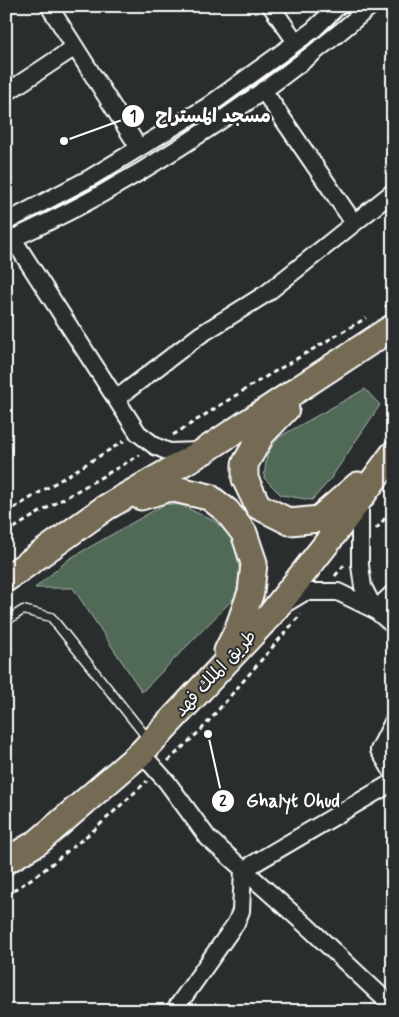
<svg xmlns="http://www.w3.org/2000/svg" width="399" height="1017" viewBox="0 0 399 1017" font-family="Mynerve,'Playpen Sans Arabic',sans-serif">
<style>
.green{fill:#516b59;stroke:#a8b5ac}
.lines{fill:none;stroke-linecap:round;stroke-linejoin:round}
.lane-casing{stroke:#fff;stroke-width:11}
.street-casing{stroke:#fff;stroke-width:20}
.primary-casing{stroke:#fff;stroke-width:29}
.path{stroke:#fff;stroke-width:3;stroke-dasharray:5 4;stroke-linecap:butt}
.lane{stroke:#2a2d2e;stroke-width:8}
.street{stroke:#2a2d2e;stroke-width:16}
.primary{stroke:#746b52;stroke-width:25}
.labels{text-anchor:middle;stroke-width:4;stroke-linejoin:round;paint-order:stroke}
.street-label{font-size:18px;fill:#fff;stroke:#2a2d2e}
.leader{fill:none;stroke:#fff;stroke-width:2}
.callout-dot{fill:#fff;stroke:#2a2d2e;stroke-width:2}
.mark-label{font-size:15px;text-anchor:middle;font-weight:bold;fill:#111}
.callout-label{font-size:19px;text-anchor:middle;font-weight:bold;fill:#fff;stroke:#2a2d2e;stroke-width:4;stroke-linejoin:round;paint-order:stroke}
</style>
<rect width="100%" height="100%" fill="#2a2d2e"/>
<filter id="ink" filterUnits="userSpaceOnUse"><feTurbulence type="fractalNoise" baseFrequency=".02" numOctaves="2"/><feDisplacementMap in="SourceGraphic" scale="10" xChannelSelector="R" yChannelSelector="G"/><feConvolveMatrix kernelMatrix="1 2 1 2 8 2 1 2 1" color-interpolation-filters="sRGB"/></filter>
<g filter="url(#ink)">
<!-- green -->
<path class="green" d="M 365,389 L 380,405 L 329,481 L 312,500 L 281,495 L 264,478 L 267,454 L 279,437 Z
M 165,504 L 181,505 L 216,522 L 233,540 L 240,571 L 236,596 L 142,692 L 73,588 L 35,588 L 69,559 Z"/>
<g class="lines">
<!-- lane casing -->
<g class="lane-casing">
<path id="lane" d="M 6,621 L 23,610 L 51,617 L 148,739"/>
</g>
<!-- street casing -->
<g class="street-casing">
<path id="street" d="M 49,6 L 139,148
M 271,6 L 296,42
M 263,90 L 354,223
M 6,93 L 75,47
M 6,222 L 90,178 L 208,106 L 313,30 L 338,6
M 13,239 L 138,433 L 155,446 L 169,452 L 199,451
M 6,242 C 37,227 68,213 98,196 C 194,142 287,78 371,6
M 116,399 L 200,335 L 267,293 L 393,192
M 360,498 L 360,565 L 363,587 L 375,610
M 285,604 L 305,592 L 338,592 L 375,610 L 393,625
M 375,610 L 393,593
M 393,722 L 379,750 L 393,773
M 141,753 L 167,782 L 208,838 L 308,927 L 393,1007
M 174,1011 L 236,923 L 241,911 L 243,870 L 393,782"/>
</g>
<!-- primary casing -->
<g class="primary-casing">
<path id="primary" d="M 286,409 L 262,434 L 245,464 L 245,479 L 258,506 L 290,522 L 319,519 L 358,485
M 141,497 L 170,488 L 209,497 L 227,511 L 244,533 L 254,563 L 251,592 L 237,631 L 227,651
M 6,579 L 105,508 L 204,451 L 393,327
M 6,861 L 38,842 L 141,753 L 271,614 L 327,543 L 393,454"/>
</g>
<!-- path -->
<path class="path" d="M 385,307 L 393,302
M 173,435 L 257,382 L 366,318
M 6,513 L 124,441
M 376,529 L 393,509
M 6,533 L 35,515 L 140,455
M 335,576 L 344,565
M 168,761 L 201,730 L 301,614
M 6,896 L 44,870 L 94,830 L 147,781"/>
<!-- lane -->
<use href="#lane" class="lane"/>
<!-- street -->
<use href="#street" class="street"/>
<!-- primary -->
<use href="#primary" class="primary"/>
</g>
</g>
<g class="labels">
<!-- street labels -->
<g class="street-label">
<text transform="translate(215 673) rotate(-47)" y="6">طريق الملك فهد</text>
</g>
</g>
<!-- callouts -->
<path class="leader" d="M64 141L133 116M208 734L223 801"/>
<g class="callout-dot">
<circle cx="64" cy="141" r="5"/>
<circle cx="208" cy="734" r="5"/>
<circle cx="133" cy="116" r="12"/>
<circle cx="223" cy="801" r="12"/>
</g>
<g class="mark-label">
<text x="133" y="121">1</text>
<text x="223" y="806">2</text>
</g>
<g class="callout-label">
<text x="213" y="122">مسجد المستراح</text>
<text x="293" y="807">Ghalyt Ohud</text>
</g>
<!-- margin -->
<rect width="399" height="1017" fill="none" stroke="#2a2d2e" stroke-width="25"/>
<rect x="12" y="12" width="374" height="992" fill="none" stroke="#fff" stroke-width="2" filter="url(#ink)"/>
</svg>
